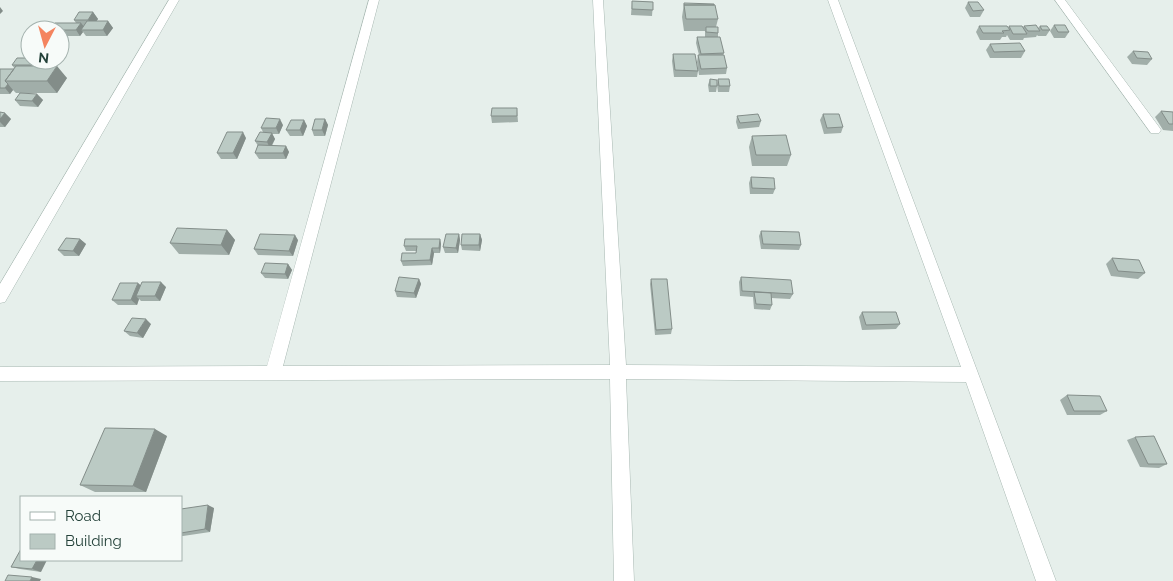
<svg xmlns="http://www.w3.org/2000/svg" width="1173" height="581" viewBox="0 0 1173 581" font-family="Raleway,sans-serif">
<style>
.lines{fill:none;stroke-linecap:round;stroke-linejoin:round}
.minor-casing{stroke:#a8b8b2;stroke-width:1}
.minor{fill:#fff;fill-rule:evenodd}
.wall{fill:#a1aea9}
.shaded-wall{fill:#838d89}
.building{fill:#bbcac4;stroke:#838d89}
</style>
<rect width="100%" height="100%" fill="#e6efeb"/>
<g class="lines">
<!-- minor casing -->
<g class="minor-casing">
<path id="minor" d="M 169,0 L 179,0 L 5,302 L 0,303 L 0,284 Z
M 369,0 L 379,0 L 283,366 L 610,365 L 593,0 L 603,0 L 626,365 L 961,367 L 828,0 L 838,0 L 1056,581 L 1036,581 L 966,382 L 626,379 L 634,581 L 614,581 L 610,379 L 0,381 L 0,367 L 267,366 Z
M 1055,0 L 1065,0 L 1159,127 L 1161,130 L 1159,133 L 1151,133 Z"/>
</g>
<!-- minor -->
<use href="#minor" class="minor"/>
</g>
<!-- wall -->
<path class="wall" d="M 632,1 L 653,2 L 652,16 L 631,15 Z
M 968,2 L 984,10 L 980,17 L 970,17 L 965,8 Z
M 684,3 L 718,19 L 716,27 L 718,33 L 718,37 L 724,53 L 723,55 L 727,68 L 726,74 L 699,75 L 697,62 L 698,55 L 699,55 L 696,43 L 697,37 L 705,37 L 705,31 L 684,31 L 682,17 Z
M 93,12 L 98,19 L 96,21 L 108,21 L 113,28 L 107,36 L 86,36 L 83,32 L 80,36 L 60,36 L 60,30 L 76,23 L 74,20 Z
M 1054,25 L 1069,32 L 1065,38 L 1054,38 L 1050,31 Z
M 979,26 L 1008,28 L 1009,26 L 1023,27 L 1024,26 L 1038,28 L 1040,26 L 1050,30 L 1046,36 L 1038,36 L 1037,35 L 1036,37 L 1024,38 L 1023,40 L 1010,40 L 1007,35 L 1006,37 L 1002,37 L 1000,40 L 980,40 L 976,32 Z
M 990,44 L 1025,51 L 1021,58 L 990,58 L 986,50 Z
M 1133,51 L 1152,59 L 1147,65 L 1132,64 L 1127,57 Z
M 673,54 L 698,71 L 697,77 L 674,77 L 672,61 Z
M 43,64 L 41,66 L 67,78 L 57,93 L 16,93 L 13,90 L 10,94 L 0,94 L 0,69 L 15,69 L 12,65 Z
M 710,79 L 717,86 L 716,92 L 709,92 L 708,85 Z
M 718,79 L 730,86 L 729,92 L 718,92 L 717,85 Z
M 37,94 L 43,100 L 38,107 L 20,106 L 15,100 Z
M 517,108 L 518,122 L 492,123 L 491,116 Z
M 1161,111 L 1173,112 L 1173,131 L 1163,130 L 1155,117 Z
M 0,112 L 5,113 L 11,119 L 5,127 L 0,127 Z
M 823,114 L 843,127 L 841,133 L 824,134 L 820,120 Z
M 737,116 L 761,121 L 759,127 L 738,129 L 736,122 Z
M 325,119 L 328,125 L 325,136 L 314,136 L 312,130 Z
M 304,120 L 307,126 L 303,136 L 290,136 L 286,130 Z
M 283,125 L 279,134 L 272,134 L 275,139 L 272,146 L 286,146 L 289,152 L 286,159 L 259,159 L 255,153 L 258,146 L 255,141 L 263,132 L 261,128 Z
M 752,136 L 791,155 L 787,166 L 752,166 L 749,147 Z
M 246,138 L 237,159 L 221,159 L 217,153 Z
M 751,177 L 775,189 L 773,194 L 750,194 L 749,183 Z
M 227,230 L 235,240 L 229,255 L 179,254 L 170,243 Z
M 761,231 L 801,245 L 799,250 L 761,249 L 759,236 Z
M 459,234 L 460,240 L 458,253 L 445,253 L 443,247 Z
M 480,234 L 482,240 L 480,251 L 462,250 L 461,245 Z
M 80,239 L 86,244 L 79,256 L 64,256 L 58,250 Z
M 440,239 L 441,244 L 440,253 L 434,253 L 432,265 L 403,266 L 401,261 L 416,253 L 416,251 L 406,251 L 404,246 Z
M 298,240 L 293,256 L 258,255 L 254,249 Z
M 1112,258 L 1145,273 L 1138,279 L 1111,276 L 1106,264 Z
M 288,264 L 292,270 L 288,279 L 265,278 L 261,273 Z
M 741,277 L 793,294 L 790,299 L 771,298 L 772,305 L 770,310 L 754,309 L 753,297 L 740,296 L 739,282 Z
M 419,279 L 421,284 L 416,298 L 397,297 L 395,291 Z
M 651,279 L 672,329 L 671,334 L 655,335 L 650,284 Z
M 141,285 L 166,287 L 160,301 L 141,301 L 139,299 L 137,305 L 118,305 L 112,300 Z
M 862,312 L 900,324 L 896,329 L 862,330 L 859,317 Z
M 151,324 L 143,338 L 130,336 L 124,331 Z
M 1067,395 L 1107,411 L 1100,415 L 1067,415 L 1060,400 Z
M 167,436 L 146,492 L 95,492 L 80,485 Z
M 1135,437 L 1167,464 L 1159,468 L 1140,467 L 1127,440 Z
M 214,508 L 210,532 L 183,536 L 181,536 L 181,509 Z
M 21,549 L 41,572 L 20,569 L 11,567 Z"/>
<!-- shaded-wall -->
<path class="shaded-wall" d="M 0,7 L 3,11 L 0,14 Z
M 93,12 L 98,19 L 93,26 L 88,20 Z
M 108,21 L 113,28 L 107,36 L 103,30 Z
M 81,23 L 86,29 L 81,30 L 83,32 L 80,36 L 76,30 Z
M 36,60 L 39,60 L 43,64 L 38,71 L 33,65 Z
M 57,66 L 67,78 L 57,93 L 47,81 Z
M 8,84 L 13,90 L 10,94 L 5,88 Z
M 37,94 L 43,100 L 38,107 L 32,101 Z
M 5,113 L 11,119 L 5,127 L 0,122 L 0,119 Z
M 280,119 L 283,125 L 279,134 L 276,128 Z
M 325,119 L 328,125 L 325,136 L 322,130 Z
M 304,120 L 307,126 L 303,136 L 300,130 Z
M 243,132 L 246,138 L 237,159 L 233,153 Z
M 272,133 L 275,139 L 270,148 L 267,142 Z
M 286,146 L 289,152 L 286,159 L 283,153 Z
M 227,230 L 235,240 L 229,255 L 221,245 Z
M 459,234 L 460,240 L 458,253 L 456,248 Z
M 480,234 L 482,240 L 480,251 L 479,245 Z
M 295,235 L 298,240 L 293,256 L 289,251 Z
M 80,239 L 86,244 L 79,256 L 73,251 Z
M 440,239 L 441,244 L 440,253 L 439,248 Z
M 432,248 L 434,253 L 432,265 L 430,260 Z
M 288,264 L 292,270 L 288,279 L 285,274 Z
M 419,279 L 421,284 L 416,298 L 414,293 Z
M 161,282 L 166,287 L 160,301 L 155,296 Z
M 138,283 L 144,288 L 136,296 L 139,299 L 137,305 L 131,300 Z
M 146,319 L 151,324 L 143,338 L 137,333 Z
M 155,429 L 167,436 L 146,492 L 133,486 Z
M 208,505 L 214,508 L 210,532 L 205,529 Z
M 37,560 L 47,560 L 41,572 L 32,569 Z
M 32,577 L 41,579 L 40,581 L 30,581 Z"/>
<!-- building -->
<path class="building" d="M 632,1 L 653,2 L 653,10 L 632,9 Z
M 968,2 L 978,2 L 984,10 L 973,11 Z
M 684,3 L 714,4 L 714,5 L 684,5 Z
M 684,5 L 715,5 L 718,19 L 686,19 Z
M 79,12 L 93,12 L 88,20 L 74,20 Z
M 87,21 L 108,21 L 103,30 L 81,30 Z
M 55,23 L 81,23 L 76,30 L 50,30 Z
M 1036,25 L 1040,31 L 1028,31 L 1024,26 Z
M 1054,25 L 1065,25 L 1069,32 L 1058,32 Z
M 979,26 L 1007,26 L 1010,30 L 1002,31 L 1004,33 L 983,33 Z
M 1009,26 L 1022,26 L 1027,34 L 1013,34 Z
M 1040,26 L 1047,26 L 1050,30 L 1042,30 Z
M 706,27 L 718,27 L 718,33 L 706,32 Z
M 697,37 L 720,37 L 724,53 L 701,54 Z
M 1020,43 L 1025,51 L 994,52 L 990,44 Z
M 1133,51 L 1148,52 L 1152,59 L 1137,58 Z
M 673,54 L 695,54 L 698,71 L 675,70 Z
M 698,55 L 724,55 L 727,68 L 701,69 Z
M 17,58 L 30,58 L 30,60 L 36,60 L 33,65 L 12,65 Z
M 16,66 L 57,66 L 47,81 L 5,81 Z
M 0,69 L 14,69 L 5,81 L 8,84 L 5,88 L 0,88 Z
M 710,79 L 717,80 L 717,86 L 710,86 Z
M 718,79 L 729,79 L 730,86 L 719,86 Z
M 20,93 L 37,94 L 32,101 L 15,100 Z
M 492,108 L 517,108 L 517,116 L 491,116 Z
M 1161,111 L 1173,112 L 1173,124 L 1169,124 Z
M 0,112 L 5,113 L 0,119 Z
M 758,114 L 761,121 L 740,123 L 737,116 Z
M 823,114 L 839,114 L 843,127 L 827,128 Z
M 266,118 L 280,119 L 276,128 L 261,128 Z
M 315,119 L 325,119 L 322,130 L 312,130 Z
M 291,120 L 304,120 L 300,130 L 286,130 Z
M 227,132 L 243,132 L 233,153 L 217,153 Z
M 260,132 L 272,133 L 267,142 L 255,141 Z
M 786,135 L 791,155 L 756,155 L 752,136 Z
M 258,145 L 286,146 L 283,153 L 255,153 Z
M 751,177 L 774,178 L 775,189 L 752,188 Z
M 177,228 L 227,230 L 221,245 L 170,243 Z
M 761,231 L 799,232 L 801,245 L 763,244 Z
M 260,234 L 295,235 L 289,251 L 254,249 Z
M 446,234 L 459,234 L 456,248 L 443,247 Z
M 462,234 L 480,234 L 479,245 L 461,245 Z
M 66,238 L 80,239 L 73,251 L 58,250 Z
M 405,239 L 440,239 L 439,248 L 432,248 L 430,260 L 401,261 L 402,253 L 416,253 L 417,246 L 404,246 Z
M 1112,258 L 1139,260 L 1145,273 L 1118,271 Z
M 265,263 L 288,264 L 285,274 L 261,273 Z
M 399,277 L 419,279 L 414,293 L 395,291 Z
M 741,277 L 791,280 L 793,294 L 742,291 Z
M 651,279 L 667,279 L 672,329 L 656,330 Z
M 142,282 L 161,282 L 155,296 L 136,296 Z
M 120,283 L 138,283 L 131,300 L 112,300 Z
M 754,292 L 771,293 L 772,305 L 756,304 Z
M 862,312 L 896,312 L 900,324 L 866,325 Z
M 132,318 L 146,319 L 137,333 L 124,331 Z
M 1067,395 L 1100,396 L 1107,411 L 1074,411 Z
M 105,428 L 155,429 L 133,486 L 80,485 Z
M 1154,436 L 1167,464 L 1148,464 L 1135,437 Z
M 208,505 L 205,529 L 181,533 L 181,509 Z
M 21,549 L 21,560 L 37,560 L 32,569 L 11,567 Z
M 8,575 L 32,577 L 30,581 L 5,581 Z"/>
<!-- legend -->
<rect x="20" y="496" width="162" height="65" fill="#f7fbf9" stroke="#a3b1ad"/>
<rect x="30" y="512" width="25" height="8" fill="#ffffff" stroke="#a3b1ad"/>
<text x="65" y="521" font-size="15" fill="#24423a">Road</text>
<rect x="30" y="534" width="25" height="15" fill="#bbcac4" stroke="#a3b1ad"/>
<text x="65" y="546" font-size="15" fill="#24423a">Building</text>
<!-- north arrow -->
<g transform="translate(45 45) rotate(186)"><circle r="24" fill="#f7fbf9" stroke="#a3b1ad"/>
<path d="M0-4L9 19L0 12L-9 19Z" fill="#f4845f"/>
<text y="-8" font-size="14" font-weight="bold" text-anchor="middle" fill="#24423a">N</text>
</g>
</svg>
